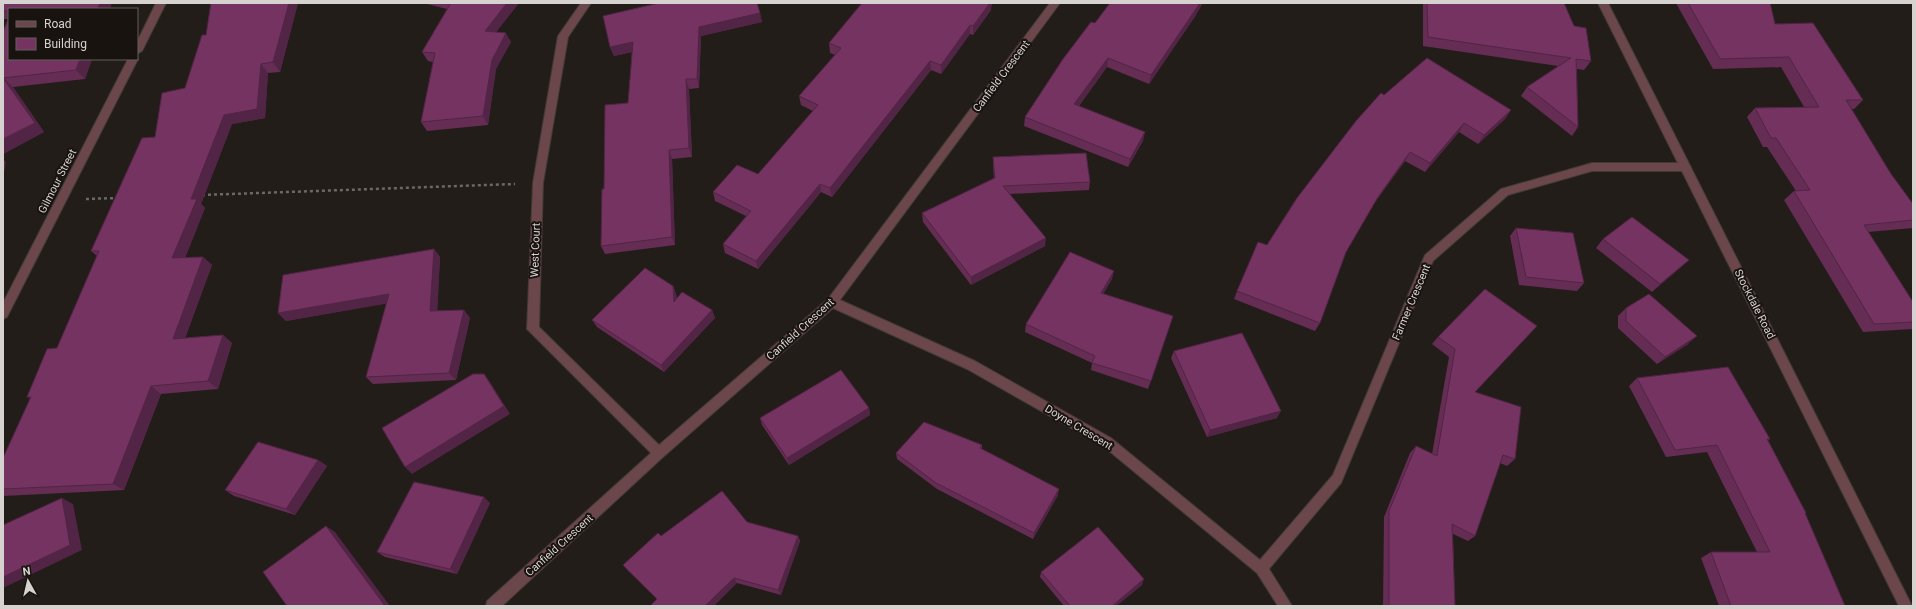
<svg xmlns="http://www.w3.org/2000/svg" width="1916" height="609" viewBox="0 0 1916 609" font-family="Roboto,sans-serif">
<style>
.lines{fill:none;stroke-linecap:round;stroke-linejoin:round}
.minor-casing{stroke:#3f3a36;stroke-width:2}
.tertiary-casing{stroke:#3f3a36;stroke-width:2}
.path{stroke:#6c6865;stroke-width:2.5;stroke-dasharray:3 3;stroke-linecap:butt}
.minor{fill:#6b464a;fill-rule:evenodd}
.tertiary{fill:#6b464a;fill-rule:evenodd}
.wall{fill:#652c54}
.shaded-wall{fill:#522445}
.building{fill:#753362;stroke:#522445}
.labels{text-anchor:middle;stroke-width:4;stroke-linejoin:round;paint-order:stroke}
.street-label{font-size:11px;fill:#d6d2d0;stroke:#191310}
</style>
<rect width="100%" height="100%" fill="#221d19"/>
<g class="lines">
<!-- minor casing -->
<g class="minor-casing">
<path id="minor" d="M 156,3 L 166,3 L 142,51 L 137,54 L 137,42 Z
M 581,3 L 591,3 L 568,37 L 543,183 L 539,327 L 659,445 L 828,299 L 1050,3 L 1060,3 L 840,300 L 975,361 L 1111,438 L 1260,560 L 1333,475 L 1425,255 L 1501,189 L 1592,163 L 1686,163 L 1691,167 L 1686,171 L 1592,171 L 1508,195 L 1433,261 L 1341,483 L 1269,569 L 1292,606 L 1278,606 L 1257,573 L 1103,446 L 967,369 L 833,308 L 663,457 L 502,606 L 486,606 L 487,601 L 651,453 L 527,329 L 533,183 L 558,36 Z
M 137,58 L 138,59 L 7,317 L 3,319 L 3,303 L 128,59 Z"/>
</g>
<!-- tertiary casing -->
<g class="tertiary-casing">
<path id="tertiary" d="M 1598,3 L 1608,3 L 1912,606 L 1899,606 Z"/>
</g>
<!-- path -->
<path class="path" d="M 202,195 L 515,184
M 86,199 L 117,198"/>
<!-- minor -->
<use href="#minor" class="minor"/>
<!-- tertiary -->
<use href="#tertiary" class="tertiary"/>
</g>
<!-- wall -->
<path class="wall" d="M 3,3 L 9,9 L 9,59 L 92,59 L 85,79 L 13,87 L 44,132 L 3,154 L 3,31 L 8,19 L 3,19 Z
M 211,3 L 298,3 L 280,72 L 268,73 L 265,118 L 232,124 L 201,204 L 205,208 L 185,258 L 203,257 L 212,265 L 185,338 L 223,335 L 232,343 L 218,389 L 161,394 L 124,490 L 3,496 L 3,458 L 30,398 L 27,397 L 57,348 L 97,256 L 91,251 L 155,137 L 185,88 L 206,35 Z
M 423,3 L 519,3 L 496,32 L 511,42 L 496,69 L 488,125 L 427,131 L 421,122 L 433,62 L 428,61 L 422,52 L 447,9 Z
M 1423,3 L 1564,3 L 1574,26 L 1591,61 L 1584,70 L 1577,69 L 1578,127 L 1572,136 L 1521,96 L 1527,87 L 1558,66 L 1423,46 Z
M 1677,3 L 1770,3 L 1775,24 L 1863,100 L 1854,109 L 1851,109 L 1891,174 L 1913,204 L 1913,228 L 1868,232 L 1913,302 L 1913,329 L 1863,332 L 1784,200 L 1794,191 L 1796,191 L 1767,147 L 1763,147 L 1747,117 L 1755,108 L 1804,107 L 1781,67 L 1713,69 L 1677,5 Z
M 991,10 L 973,35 L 970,34 L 941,74 L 931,70 L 832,197 L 821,192 L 758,269 L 725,253 L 723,244 L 746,216 L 715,201 L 713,192 L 758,174 L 813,111 L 801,105 L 799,96 L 835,55 L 830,53 L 829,43 Z
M 760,13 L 762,22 L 701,36 L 699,88 L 689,89 L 692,157 L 672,159 L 675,245 L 605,254 L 601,246 L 604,189 L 628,103 L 632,52 L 614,56 L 610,47 Z
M 1196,15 L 1149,84 L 1107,67 L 1079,106 L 1143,141 L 1128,167 L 1024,126 L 1025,117 L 1095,23 Z
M 1384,95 L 1511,110 L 1505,119 L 1478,144 L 1459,132 L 1425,172 L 1405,161 L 1373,205 L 1345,253 L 1320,323 L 1315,331 L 1234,299 L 1237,291 L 1267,245 Z
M 993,157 L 1090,182 L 1089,190 L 1010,194 L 1045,246 L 971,285 L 923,222 L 922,213 L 994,178 L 993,166 Z
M 1516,228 L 1584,283 L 1577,291 L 1519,285 L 1510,236 Z
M 1603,239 L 1689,260 L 1680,268 L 1652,292 L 1596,248 Z
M 434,249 L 440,257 L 437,311 L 464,310 L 470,318 L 456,380 L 373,384 L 366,377 L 387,303 L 286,321 L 278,313 Z
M 1112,279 L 1103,294 L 1173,316 L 1148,389 L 1091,370 L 1092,363 L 1025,332 L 1026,324 Z
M 673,286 L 676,294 L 677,299 L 712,310 L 715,318 L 664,372 L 597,327 L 592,320 Z
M 1485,289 L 1475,393 L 1515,459 L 1507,466 L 1500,463 L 1475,536 L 1468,541 L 1453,534 L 1455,606 L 1383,606 L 1384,517 L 1410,453 L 1416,446 L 1432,454 L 1449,357 L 1432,344 L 1438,337 Z
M 1626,308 L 1688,344 L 1657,364 L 1618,328 L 1618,316 Z
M 1174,351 L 1277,418 L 1207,437 L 1171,358 Z
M 1637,378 L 1770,439 L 1768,440 L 1806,513 L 1805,514 L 1845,606 L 1719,606 L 1701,558 L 1711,552 L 1757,552 L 1707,452 L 1666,457 L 1629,386 Z
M 869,408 L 870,415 L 789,465 L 762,425 L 760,418 Z
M 982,445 L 982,449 L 1058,495 L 1033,539 L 937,489 L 897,459 L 896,453 Z
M 318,460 L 327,466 L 295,515 L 234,496 L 225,490 Z
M 490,503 L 457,574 L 385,557 L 377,552 Z
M 661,536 L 798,536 L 800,541 L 781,595 L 737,583 L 657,599 L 628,571 L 623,565 Z
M 1041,572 L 1142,585 L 1116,606 L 1064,606 L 1040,577 Z"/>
<!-- shaded-wall -->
<path class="shaded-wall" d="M 100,3 L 112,3 L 110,9 L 98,9 Z
M 289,3 L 298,3 L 280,72 L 273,62 Z
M 507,3 L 519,3 L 490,40 L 485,31 Z
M 990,3 L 992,3 L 991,10 L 973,35 L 973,26 Z
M 1200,3 L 1203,3 L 1196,15 L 1149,84 L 1151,75 Z
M 760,13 L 762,22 L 701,36 L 699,88 L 697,79 L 699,27 Z
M 970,25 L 970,34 L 941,74 L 941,65 Z
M 506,33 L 511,42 L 496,69 L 488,125 L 483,116 L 492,60 Z
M 633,42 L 637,51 L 614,56 L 610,47 Z
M 1108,58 L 1107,67 L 1073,113 L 1074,104 Z
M 80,59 L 92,59 L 85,79 L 76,70 Z
M 930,61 L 931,70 L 832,197 L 830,188 Z
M 261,64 L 268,73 L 265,118 L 232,124 L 201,204 L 205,208 L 181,267 L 172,258 L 191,199 L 224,115 Z
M 3,78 L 13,87 L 44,132 L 3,154 Z
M 686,79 L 689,89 L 692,157 L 689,148 Z
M 1511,110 L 1505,119 L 1478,144 L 1484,135 Z
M 1464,123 L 1459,132 L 1425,172 L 1430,163 Z
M 1145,132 L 1143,141 L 1128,167 L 1130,159 Z
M 669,150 L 672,159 L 675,245 L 672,237 Z
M 1410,152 L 1405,161 L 1373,205 L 1378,197 Z
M 3,159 L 6,162 L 3,178 Z
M 820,184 L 821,192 L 758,269 L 756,261 Z
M 1046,238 L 1045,246 L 971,285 L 971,277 Z
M 434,249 L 440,257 L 437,319 L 430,311 Z
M 203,257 L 212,265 L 182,347 L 173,339 Z
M 1689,260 L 1680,268 L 1652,292 L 1660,284 Z
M 1114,271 L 1112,279 L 1099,301 L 1101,293 Z
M 673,286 L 676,294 L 677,310 L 674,302 Z
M 389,294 L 396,302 L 286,321 L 278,313 Z
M 464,310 L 470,318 L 456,380 L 449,373 Z
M 712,310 L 715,318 L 664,372 L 661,365 Z
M 223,335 L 232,343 L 218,389 L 208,381 Z
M 1697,336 L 1688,344 L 1657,364 L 1665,357 Z
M 484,374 L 490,382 L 510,414 L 412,474 L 405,467 Z
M 151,386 L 161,394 L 124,490 L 113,484 Z
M 869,408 L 870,415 L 789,465 L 787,458 Z
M 1281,411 L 1277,418 L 1207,437 L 1210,430 Z
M 318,460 L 327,466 L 295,515 L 286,509 Z
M 1059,489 L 1058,495 L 1033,539 L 1034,533 Z
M 484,497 L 490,503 L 457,574 L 450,569 Z
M 62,498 L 73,504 L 82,550 L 3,588 L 3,577 Z
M 326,526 L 335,532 L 390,606 L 385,606 Z
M 798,536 L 800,541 L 781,595 L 778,590 Z
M 734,578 L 737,583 L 714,606 L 705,606 Z
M 1144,579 L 1142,585 L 1116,606 L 1112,606 Z"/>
<!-- building -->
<path class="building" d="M 3,3 L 100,3 L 98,9 L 9,9 L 9,11 L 3,11 Z
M 211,3 L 289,3 L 273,62 L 261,64 L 257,109 L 224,115 L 191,199 L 197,199 L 172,258 L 203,257 L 173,339 L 223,335 L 208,381 L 151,386 L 113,484 L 3,489 L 3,458 L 31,397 L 27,397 L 47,349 L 57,348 L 99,251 L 91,251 L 142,138 L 155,137 L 162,93 L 185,88 L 202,35 L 206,35 Z
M 451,3 L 507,3 L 485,31 L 506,33 L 492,60 L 483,116 L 421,122 L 435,53 L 422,52 Z
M 659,3 L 757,3 L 760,13 L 699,27 L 697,79 L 686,79 L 689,148 L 669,150 L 672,237 L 601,246 L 602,189 L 604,189 L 605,105 L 628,103 L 633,42 L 610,47 L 603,16 Z
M 862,3 L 990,3 L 973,26 L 970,25 L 941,65 L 930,61 L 830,188 L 820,184 L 756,261 L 723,244 L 751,211 L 713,192 L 737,165 L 758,174 L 818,105 L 799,96 L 841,48 L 829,43 Z
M 1110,3 L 1200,3 L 1151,75 L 1108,58 L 1074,104 L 1145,132 L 1130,159 L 1025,117 L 1063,59 L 1091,22 L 1095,23 Z
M 1427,3 L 1564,3 L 1574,26 L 1586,28 L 1591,61 L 1576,59 L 1578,127 L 1527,87 L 1571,58 L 1428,37 Z
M 1688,3 L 1770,3 L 1775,24 L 1813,23 L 1863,100 L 1846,100 L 1891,174 L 1913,204 L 1913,220 L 1864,225 L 1913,302 L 1913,322 L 1874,324 L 1794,191 L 1810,190 L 1776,138 L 1771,138 L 1755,108 L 1819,107 L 1789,57 L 1720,59 Z
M 9,18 L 9,59 L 80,59 L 76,70 L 3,78 L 3,31 Z
M 1427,58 L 1511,110 L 1484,135 L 1464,123 L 1430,163 L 1410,152 L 1378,197 L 1346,252 L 1320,323 L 1237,291 L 1258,242 L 1267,245 L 1297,198 L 1356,121 L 1381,93 L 1384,95 Z
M 3,78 L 35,123 L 3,139 Z
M 1086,153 L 1090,182 L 1003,186 L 1046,238 L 971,277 L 922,213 L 995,178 L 993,157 Z
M 1632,217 L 1689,260 L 1660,284 L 1603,239 Z
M 1516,228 L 1573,233 L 1584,283 L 1526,277 Z
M 434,249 L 430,311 L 464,310 L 449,373 L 366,377 L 389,294 L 278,313 L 283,275 Z
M 1070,252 L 1114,271 L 1101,293 L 1173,316 L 1151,381 L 1092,363 L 1095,356 L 1026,324 Z
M 645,268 L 673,286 L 674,302 L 682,292 L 712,310 L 661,365 L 592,320 Z
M 1485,289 L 1537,326 L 1475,392 L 1521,407 L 1515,459 L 1503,455 L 1475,536 L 1452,524 L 1455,606 L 1389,606 L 1389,511 L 1416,446 L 1437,456 L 1455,349 L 1438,337 Z
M 1649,294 L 1697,336 L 1665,357 L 1626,321 L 1626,308 Z
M 1242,333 L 1281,411 L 1210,430 L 1174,351 Z
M 1728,367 L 1770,439 L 1767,439 L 1806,513 L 1805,513 L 1845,606 L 1731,606 L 1711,552 L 1770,552 L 1717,445 L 1675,450 L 1637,378 Z
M 841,370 L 869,408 L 787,458 L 760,418 Z
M 473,374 L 484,374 L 504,406 L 405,467 L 382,428 Z
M 924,422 L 982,445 L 980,448 L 1059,489 L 1034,533 L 936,483 L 896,453 Z
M 258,442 L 318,460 L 286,509 L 225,490 Z
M 414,482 L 484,497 L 450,569 L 377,552 Z
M 722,491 L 747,522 L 798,536 L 778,590 L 734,578 L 705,606 L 650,606 L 657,599 L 623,565 L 658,533 L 661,536 Z
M 62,498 L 70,545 L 3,577 L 3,525 Z
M 326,526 L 385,606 L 287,606 L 263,572 Z
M 1098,527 L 1144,579 L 1112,606 L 1070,606 L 1041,572 Z"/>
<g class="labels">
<!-- street labels -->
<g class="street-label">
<text transform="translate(1001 76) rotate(-53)" y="4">Canfield Crescent</text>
<text transform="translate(57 181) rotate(-63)" y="4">Gilmour Street</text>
<text transform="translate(535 250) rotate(-88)" y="4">West Court</text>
<text transform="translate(1411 302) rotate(-67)" y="4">Farmer Crescent</text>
<text transform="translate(1755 304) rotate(63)" y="4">Stockdale Road</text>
<text transform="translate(800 329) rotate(-42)" y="4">Canfield Crescent</text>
<text transform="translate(1079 427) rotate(31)" y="4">Doyne Crescent</text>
<text transform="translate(559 545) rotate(-42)" y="4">Canfield Crescent</text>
</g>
</g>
<!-- border -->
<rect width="1916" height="609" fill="none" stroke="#d6d2d0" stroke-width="8"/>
<!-- legend -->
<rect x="8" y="8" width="130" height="52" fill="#191310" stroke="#655f5d"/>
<rect x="16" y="21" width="20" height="6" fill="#6b464a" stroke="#655f5d"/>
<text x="44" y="28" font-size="12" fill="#d6d2d0">Road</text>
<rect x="16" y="38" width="20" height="12" fill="#753362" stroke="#655f5d"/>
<text x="44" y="48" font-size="12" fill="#d6d2d0">Building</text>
<!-- north arrow -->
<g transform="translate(28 581) rotate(352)" stroke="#191310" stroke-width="3" paint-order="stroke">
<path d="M0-3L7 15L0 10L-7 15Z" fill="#d6d2d0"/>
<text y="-6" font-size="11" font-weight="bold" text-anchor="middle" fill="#d6d2d0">N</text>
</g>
</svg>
